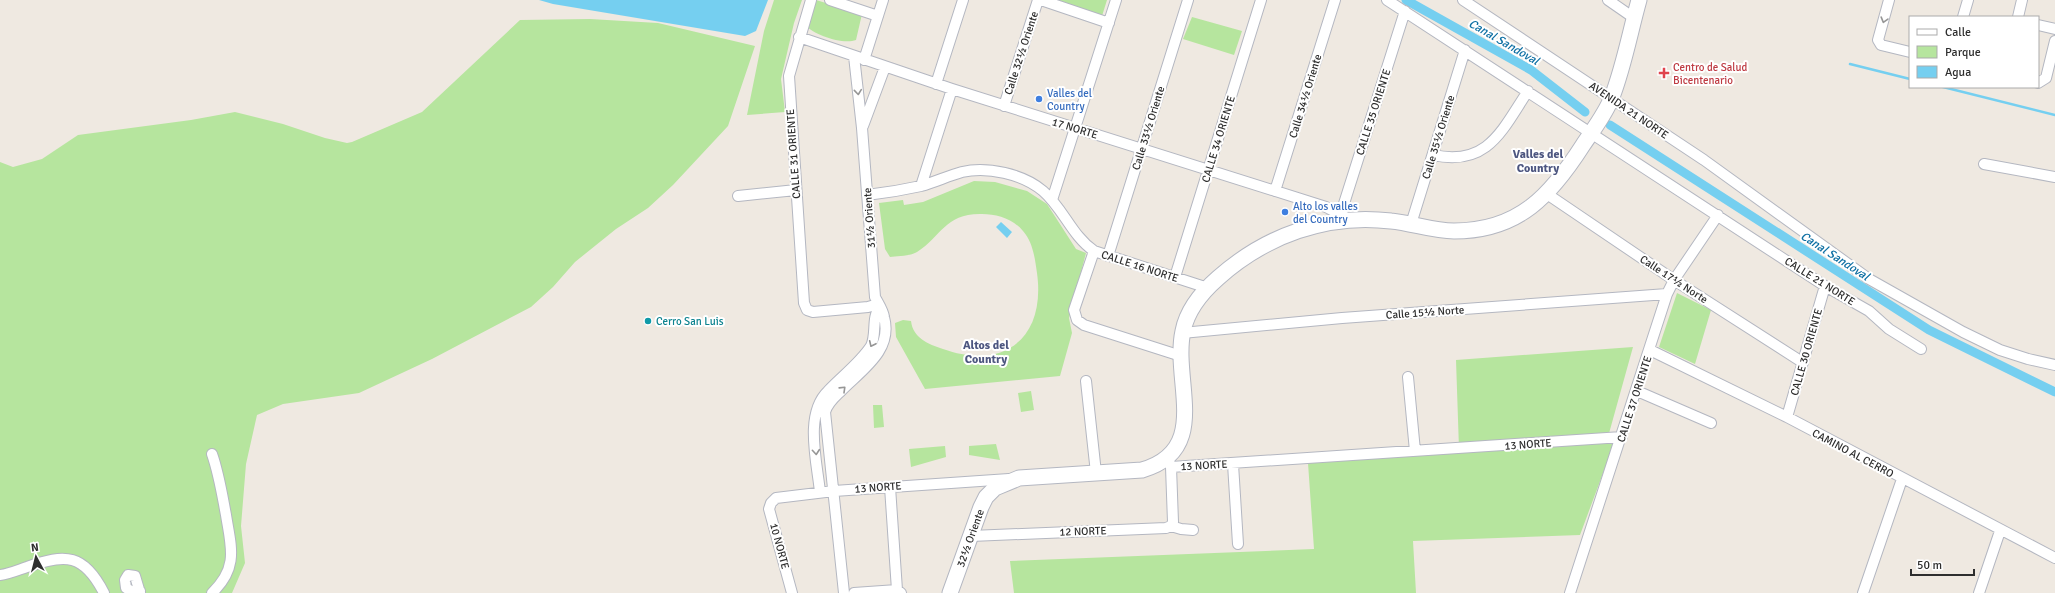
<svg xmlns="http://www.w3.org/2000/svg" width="2055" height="593" viewBox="0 0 2055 593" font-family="Signika,sans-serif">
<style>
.green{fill:#b6e59e}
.water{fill:#75cff0}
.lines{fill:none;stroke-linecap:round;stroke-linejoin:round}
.stream{stroke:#75cff0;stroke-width:2.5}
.canal{stroke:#75cff0;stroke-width:9}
.street-casing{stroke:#b4b7c1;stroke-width:12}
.secondary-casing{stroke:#b4b7c1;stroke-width:17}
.street{stroke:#fff;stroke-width:10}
.secondary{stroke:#fff;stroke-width:15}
.oneway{stroke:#969696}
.health-dot{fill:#e0444e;stroke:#fff;stroke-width:1.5}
.shop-dot{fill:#3f7fe0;stroke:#fff;stroke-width:1.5}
.culture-dot{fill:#0f9aa8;stroke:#fff;stroke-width:1.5}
.labels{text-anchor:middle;stroke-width:4;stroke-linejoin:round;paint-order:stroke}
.street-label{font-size:11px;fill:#2e2e2e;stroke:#fff}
.health-label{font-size:11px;fill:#be3a42;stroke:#fff;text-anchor:start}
.shop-label{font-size:11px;fill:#366cbe;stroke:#fff;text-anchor:start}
.culture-label{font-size:11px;fill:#0d838f;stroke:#fff;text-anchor:start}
.water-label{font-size:12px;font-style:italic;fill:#0d6fa3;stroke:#fff}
.neighbourhood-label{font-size:12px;font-weight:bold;fill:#4d5680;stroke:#fff}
</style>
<rect width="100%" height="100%" fill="#efe9e1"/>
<!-- green -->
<path class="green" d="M 774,0 L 802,0 L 794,23 L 781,79 L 785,112 L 747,115 L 764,31 Z
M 816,0 L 862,14 L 856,40 C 843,45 814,35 805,25 Z
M 1053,0 L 1107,0 L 1102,16 Z
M 1192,17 L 1242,31 L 1234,55 L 1183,39 Z
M 590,19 L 658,23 L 755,46 L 728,126 L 673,185 L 648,208 L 616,229 L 575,262 L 553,287 L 531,307 L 432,359 L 359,393 L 283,404 L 257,415 L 246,464 L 241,526 L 245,563 L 232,593 L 0,593 L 0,162 L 13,167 L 42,159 L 78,135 L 191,120 L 235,112 L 283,124 L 325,138 L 347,143 L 352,142 L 422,112 L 520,20 Z
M 974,181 L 995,182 L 1027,191 L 1047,204 L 1076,249 L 1086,253 L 1069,318 L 1072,333 L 1060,376 L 925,389 L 896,337 L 895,323 L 903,320 L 911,321 C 913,338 928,344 943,349 C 1004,371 1046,338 1037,273 C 1035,259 1033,242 1023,231 C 1013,219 997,214 982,214 C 945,213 942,236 917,252 C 911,256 897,256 890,257 L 885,249 L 879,203 L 903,200 L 904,205 L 923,202 Z
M 1677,293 L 1711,310 L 1695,364 L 1659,347 Z
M 1633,347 L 1608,437 L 1459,449 L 1456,360 Z
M 1031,391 L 1034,410 L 1021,412 L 1018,393 Z
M 873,405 L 882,405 L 884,427 L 874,428 Z
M 1615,441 L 1580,535 L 1413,541 L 1416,593 L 1014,593 L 1010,561 L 1314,549 L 1308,463 Z
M 996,444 L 1000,460 L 969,455 L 969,446 Z
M 945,446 L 946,457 L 911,467 L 909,449 Z"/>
<!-- water -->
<path class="water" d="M 539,0 L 768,0 L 756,31 L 745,36 L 553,4 Z
M 1001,222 L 1012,232 L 1007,238 L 996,227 Z"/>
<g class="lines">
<!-- stream -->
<path class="stream" d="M 1850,64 L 1910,79
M 1943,87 L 2055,115"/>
<!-- canal -->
<path class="canal" d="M 1406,0 L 1531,70 L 1585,112
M 1610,125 L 1929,330 L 2055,392"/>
<!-- street casing -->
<g class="street-casing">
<path id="street" d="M 811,0 L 789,76 L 804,303 L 807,310 L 813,312 L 868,307 L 878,304
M 830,0 L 878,16
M 1041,0 L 1109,23
M 1387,0 L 1825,286 L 1869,311 L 1889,329 L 1921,349
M 1463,0 L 1704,160 L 1869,279 L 1963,332 L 2000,350 L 2028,359 L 2055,365
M 1608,0 L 1634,18
M 1889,0 L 1878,40 L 1881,45 L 1910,52
M 1963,17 L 1968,0
M 2018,17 L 2022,0
M 2038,25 L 2055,29
M 799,37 L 952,89 L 1326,207 L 1351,220
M 864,60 L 883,0
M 2038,83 L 2046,78 L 2055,41
M 936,84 L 963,0
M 1004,106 L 1038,0
M 863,126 L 885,67
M 1433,155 C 1488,167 1502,130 1528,91
M 1984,164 L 2055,177
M 921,186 L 952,89
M 1275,191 L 1335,0
M 1547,194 L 1674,280 L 1802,362
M 867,195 C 885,193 903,190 921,186 C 935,182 948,176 962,172 C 987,166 1023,174 1043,191 C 1063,208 1072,236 1094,251 L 1208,288
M 738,196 L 796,190
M 1052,200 L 1116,0
M 1341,213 L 1405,11
M 1411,224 L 1465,50
M 1094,251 L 1074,310 L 1077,320 L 1084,325 L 1181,356
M 1108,256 L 1188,0
M 1175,277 L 1261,0
M 1182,333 L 1342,318 L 1667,294
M 1650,350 L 1787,417 L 2055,558
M 1408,377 L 1415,451
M 1086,381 L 1096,473
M 1637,391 L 1711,423
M 1787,417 L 1825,286
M 212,454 C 219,474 222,494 226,515 C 231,547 239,567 212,593
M 1169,461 L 1171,467 L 1173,522 L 1171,526
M 1233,464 L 1238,544
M 1171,467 L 1622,437
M 890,487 L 897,590
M 820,492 C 817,462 804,414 828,391 C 842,376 860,363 871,346 C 877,334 871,317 880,307
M 971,536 L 1166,528 L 1171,526 L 1181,529 L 1193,530
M 0,575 C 9,574 18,570 27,567 C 66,553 84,554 104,593
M 140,591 L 133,592 L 126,588 L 125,580 L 128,575 L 135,576 L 140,593
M 792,593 L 769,509 L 771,503 L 776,498 L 834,491 L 1009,479
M 844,593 L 825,412 C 828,402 835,397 842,390 C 863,369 893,350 884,317 C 883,310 878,303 875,297 L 862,128 L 854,56
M 854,593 L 897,590 L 901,593
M 1570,593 L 1667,294 L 1674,280 L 1718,215
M 1863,593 L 1902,479
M 1979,593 L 2000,531"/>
</g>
<!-- secondary casing -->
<g class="secondary-casing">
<path id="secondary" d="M 950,593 L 981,507 L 986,497 L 995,488 L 1019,478 L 1142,470 C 1212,450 1172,381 1183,331 C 1187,311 1202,292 1218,278 C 1265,236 1327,213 1391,221 C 1412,223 1433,231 1454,231 C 1519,231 1551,195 1583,145 C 1593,130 1606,113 1612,97 C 1624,66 1630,32 1639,0"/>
</g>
<!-- street -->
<use href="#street" class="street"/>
<!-- secondary -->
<use href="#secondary" class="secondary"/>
</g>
<!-- one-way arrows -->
<defs><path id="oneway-chevron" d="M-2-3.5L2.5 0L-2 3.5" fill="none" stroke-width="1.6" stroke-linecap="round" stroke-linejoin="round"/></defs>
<g class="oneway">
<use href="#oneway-chevron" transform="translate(1884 20) rotate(106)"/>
<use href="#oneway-chevron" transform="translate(858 92) rotate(84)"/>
<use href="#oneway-chevron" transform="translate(872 344) rotate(115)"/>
<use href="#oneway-chevron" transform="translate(843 389) rotate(-44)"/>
<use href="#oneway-chevron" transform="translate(816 452) rotate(85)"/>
</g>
<!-- markers -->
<path class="health-dot" d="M1662 67h4v4h4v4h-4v4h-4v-4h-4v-4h4z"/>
<g class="shop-dot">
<circle cx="1039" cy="99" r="4"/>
<circle cx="1285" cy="212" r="4"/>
</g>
<circle class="culture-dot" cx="648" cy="321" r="4"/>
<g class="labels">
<!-- street labels -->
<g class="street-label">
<text transform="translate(1021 53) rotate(-72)" y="4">Calle 32½ Oriente</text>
<text transform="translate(1305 96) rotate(-73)" y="4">Calle 34½ Oriente</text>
<text transform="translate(1629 110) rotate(34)" y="4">AVENIDA 21 NORTE</text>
<text transform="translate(1373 112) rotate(-72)" y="4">CALLE 35 ORIENTE</text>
<text transform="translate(1075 128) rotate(17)" y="4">17 NORTE</text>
<text transform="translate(1148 128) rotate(-73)" y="4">Calle 33½ Oriente</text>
<text transform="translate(1438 137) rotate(-73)" y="4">Calle 35½ Oriente</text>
<text transform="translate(1218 139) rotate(-73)" y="4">CALLE 34 ORIENTE</text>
<text transform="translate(793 154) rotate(-94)" y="4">CALLE 31 ORIENTE</text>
<text transform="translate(869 218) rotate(-94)" y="4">31½ Oriente</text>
<text transform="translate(1140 266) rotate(18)" y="4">CALLE 16 NORTE</text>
<text transform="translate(1674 279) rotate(33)" y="4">Calle 17½ Norte</text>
<text transform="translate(1820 281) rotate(32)" y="4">CALLE 21 NORTE</text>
<text transform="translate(1425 312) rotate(-4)" y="4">Calle 15½ Norte</text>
<text transform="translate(1806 352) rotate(-74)" y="4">CALLE 30 ORIENTE</text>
<text transform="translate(1634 399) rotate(-72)" y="4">CALLE 37 ORIENTE</text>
<text transform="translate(1528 444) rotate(-4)" y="4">13 NORTE</text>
<text transform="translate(1853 453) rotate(28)" y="4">CAMINO AL CERRO</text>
<text transform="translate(1204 465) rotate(-3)" y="4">13 NORTE</text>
<text transform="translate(878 487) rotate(-4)" y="4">13 NORTE</text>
<text transform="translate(1083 531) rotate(-2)" y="4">12 NORTE</text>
<text transform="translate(970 538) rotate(-70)" y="4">32½ Oriente</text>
<text transform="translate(780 546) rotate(75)" y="4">10 NORTE</text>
</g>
<!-- health labels -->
<g class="health-label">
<text x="1673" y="71">Centro de Salud<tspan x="1673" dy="13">Bicentenario</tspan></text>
</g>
<!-- shop labels -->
<g class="shop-label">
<text x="1047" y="97">Valles del<tspan x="1047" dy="13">Country</tspan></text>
<text x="1293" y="210">Alto los valles<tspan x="1293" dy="13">del Country</tspan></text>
</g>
<!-- culture labels -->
<g class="culture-label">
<text x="656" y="325">Cerro San Luis</text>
</g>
<!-- water labels -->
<g class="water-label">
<text transform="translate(1504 42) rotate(30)" y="4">Canal Sandoval</text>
<text transform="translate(1835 256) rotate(33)" y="4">Canal Sandoval</text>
</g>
<!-- neighbourhood labels -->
<g class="neighbourhood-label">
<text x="1538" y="158">Valles del<tspan x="1538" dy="14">Country</tspan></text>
<text x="986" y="349">Altos del<tspan x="986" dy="14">Country</tspan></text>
</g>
</g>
<!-- legend -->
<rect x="1909" y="16" width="130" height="72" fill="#ffffff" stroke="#ababab"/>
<rect x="1917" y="29" width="20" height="6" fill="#ffffff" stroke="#ababab"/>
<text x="1945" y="36" font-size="12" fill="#2e2e2e">Calle</text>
<rect x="1917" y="46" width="20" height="12" fill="#b6e59e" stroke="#ababab"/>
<text x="1945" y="56" font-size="12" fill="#2e2e2e">Parque</text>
<rect x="1917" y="66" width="20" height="12" fill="#75cff0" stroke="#ababab"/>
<text x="1945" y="76" font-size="12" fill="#2e2e2e">Agua</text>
<!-- north arrow -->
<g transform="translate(36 557) rotate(353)" stroke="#ffffff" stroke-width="3" paint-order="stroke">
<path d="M0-3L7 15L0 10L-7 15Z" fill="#2e2e2e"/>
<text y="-6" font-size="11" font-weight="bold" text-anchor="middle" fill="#2e2e2e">N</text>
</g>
<!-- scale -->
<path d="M1911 569v6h63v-6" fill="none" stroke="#2e2e2e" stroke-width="2"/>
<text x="1917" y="569" font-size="12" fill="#2e2e2e" stroke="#ffffff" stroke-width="3" paint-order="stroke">50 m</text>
</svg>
